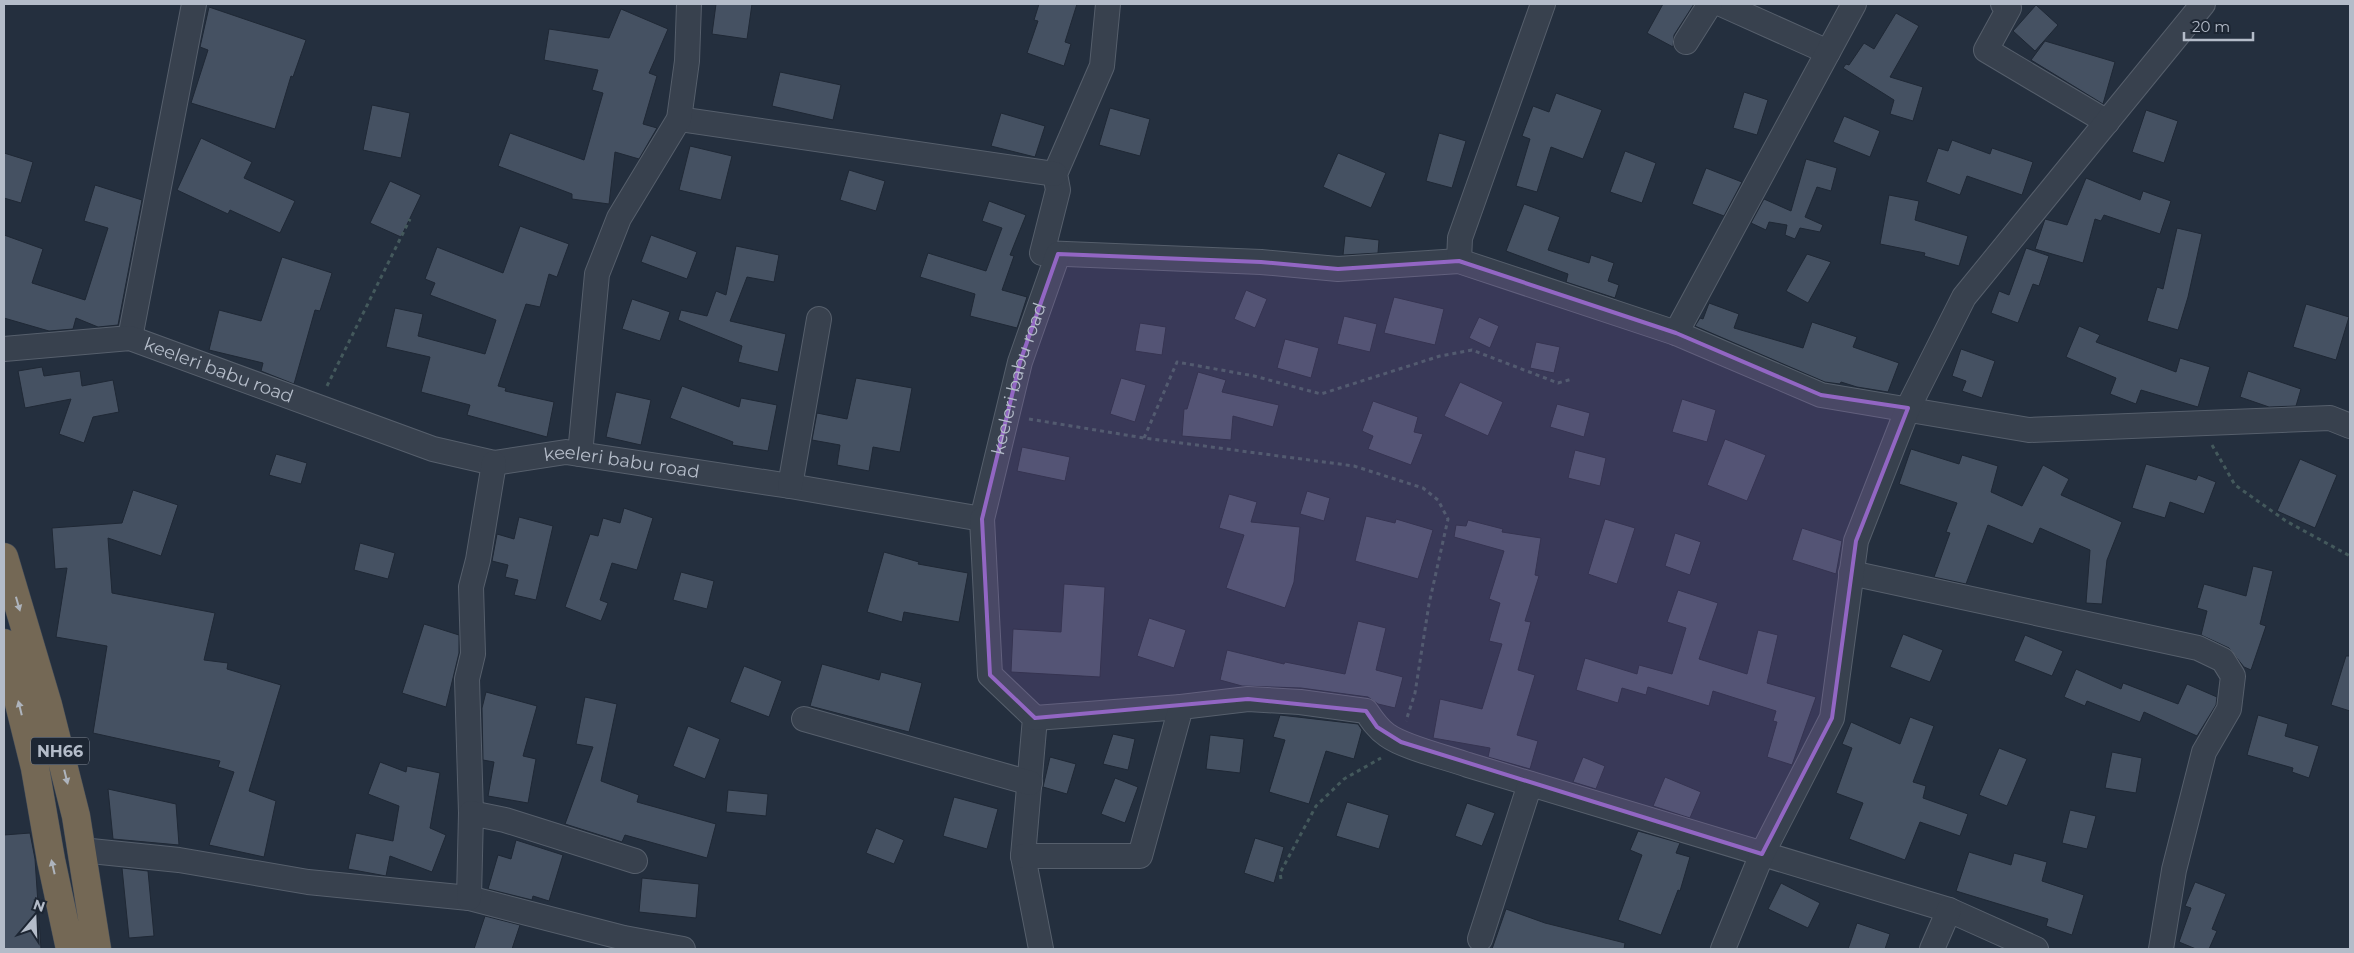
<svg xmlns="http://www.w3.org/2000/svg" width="2354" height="953" viewBox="0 0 2354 953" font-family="Montserrat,sans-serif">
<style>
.building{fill:#455162;stroke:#1f2835}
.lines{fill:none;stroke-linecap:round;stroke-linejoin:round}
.minor-casing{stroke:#565f6c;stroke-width:26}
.highway-casing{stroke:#434c59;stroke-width:29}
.path{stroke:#44595c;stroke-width:3;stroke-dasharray:4 4;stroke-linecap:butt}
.minor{stroke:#38414e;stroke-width:24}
.highway{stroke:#746855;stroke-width:28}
.oneway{fill:#aeb4bd}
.marked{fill:#9266c3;fill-opacity:0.2;stroke:#9266c3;stroke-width:4;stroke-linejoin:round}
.labels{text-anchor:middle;stroke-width:4;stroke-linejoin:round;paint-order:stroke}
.shield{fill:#1d2633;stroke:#878f9c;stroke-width:1}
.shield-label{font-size:16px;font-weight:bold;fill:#b4bcc9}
.street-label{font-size:18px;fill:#b4bcc9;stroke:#1d2633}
</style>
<rect width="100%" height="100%" fill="#242f3e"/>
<!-- building -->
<path class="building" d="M 716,4 L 752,4 L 747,39 L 712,34 Z
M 1039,4 L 1077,4 L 1065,42 L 1071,44 L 1064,66 L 1027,53 L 1038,21 L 1034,20 Z
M 1663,4 L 1694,4 L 1674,35 L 1673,47 L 1647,33 Z
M 2036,5 L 2058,25 L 2035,51 L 2013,31 Z
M 209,7 L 306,40 L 293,77 L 291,76 L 275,129 L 191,103 L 208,50 L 200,47 Z
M 621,9 L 668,29 L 649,73 L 657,76 L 643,124 L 657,128 L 639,159 L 615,152 L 609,204 L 572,199 L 572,194 L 498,166 L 510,133 L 584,160 L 603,93 L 592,90 L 598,70 L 544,60 L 549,29 L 609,38 Z
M 1896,13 L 1919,26 L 1890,77 L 1923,87 L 1913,121 L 1890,114 L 1894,100 L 1843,68 L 1846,64 L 1849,65 L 1864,43 L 1874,49 Z
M 2045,41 L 2115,62 L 2103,104 L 2031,60 Z
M 780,72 L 841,85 L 833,120 L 772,106 Z
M 1744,92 L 1768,100 L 1757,135 L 1733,128 Z
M 1556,93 L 1602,110 L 1583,159 L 1551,147 L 1537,192 L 1516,186 L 1530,139 L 1522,136 L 1533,106 L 1549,112 Z
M 372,105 L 410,113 L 401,158 L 363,150 Z
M 1110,108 L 1150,119 L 1140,156 L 1099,145 Z
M 2146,110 L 2178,121 L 2164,163 L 2132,152 Z
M 1001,113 L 1045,126 L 1035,157 L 991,146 Z
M 1844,116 L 1880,131 L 1870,157 L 1833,142 Z
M 1439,133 L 1466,141 L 1452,188 L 1426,181 Z
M 201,138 L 252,162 L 244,178 L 295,201 L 280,233 L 230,210 L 228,214 L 177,190 Z
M 1952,140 L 1990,154 L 1992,148 L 2033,162 L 2022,195 L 1967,176 L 1960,195 L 1926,182 L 1938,148 L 1948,151 Z
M 690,146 L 732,156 L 721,200 L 679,190 Z
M 1625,151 L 1656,163 L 1642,203 L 1610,192 Z
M 4,153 L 33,162 L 21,203 L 4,198 Z
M 1338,153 L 1386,173 L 1371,208 L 1323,187 Z
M 1806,159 L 1837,168 L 1831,191 L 1817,187 L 1805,217 L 1823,225 L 1820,232 L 1800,228 L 1795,239 L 1785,235 L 1787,225 L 1769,222 L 1766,230 L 1751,223 L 1764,199 L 1791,211 Z
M 1706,168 L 1742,182 L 1724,216 L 1692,204 Z
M 849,170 L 885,181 L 876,211 L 840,200 Z
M 2086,178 L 2140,200 L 2143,191 L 2171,201 L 2160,234 L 2104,215 L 2101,221 L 2095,219 L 2083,263 L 2035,249 L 2045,219 L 2067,225 Z
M 390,181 L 421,195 L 401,237 L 370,223 Z
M 95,185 L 142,200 L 118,325 L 98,327 L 76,318 L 73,329 L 49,331 L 4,318 L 4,235 L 43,249 L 32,283 L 85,300 L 108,228 L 84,221 Z
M 1889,195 L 1919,201 L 1915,220 L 1968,236 L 1959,266 L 1924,256 L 1925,253 L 1880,244 Z
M 989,201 L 1026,215 L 1010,255 L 1014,256 L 1002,290 L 1027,297 L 1017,328 L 970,316 L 975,294 L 920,277 L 928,253 L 986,271 L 1002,228 L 982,221 Z
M 1524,204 L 1560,217 L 1548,250 L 1589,263 L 1591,255 L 1614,263 L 1608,281 L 1619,285 L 1615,298 L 1566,282 L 1568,274 L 1506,251 Z
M 520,226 L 569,244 L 557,277 L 549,274 L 540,307 L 526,304 L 498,386 L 506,388 L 505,391 L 554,402 L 547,437 L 467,415 L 470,405 L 421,392 L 430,357 L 386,347 L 395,308 L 423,314 L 418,336 L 485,354 L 496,320 L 430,295 L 435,283 L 425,279 L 437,247 L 503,273 Z
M 2177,228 L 2202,234 L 2188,297 L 2178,330 L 2147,321 L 2157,287 L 2163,289 Z
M 651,235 L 697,252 L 687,279 L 641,262 Z
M 1345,236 L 1379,240 L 1378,253 L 1343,255 Z
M 736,246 L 779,255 L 774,282 L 747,277 L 730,321 L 786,334 L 778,372 L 738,362 L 742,346 L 678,320 L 681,310 L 707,316 L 716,291 L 726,295 Z
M 2026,248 L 2049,256 L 2039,286 L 2033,284 L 2018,323 L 1991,313 L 1999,291 L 2009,295 Z
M 1807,254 L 1831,262 L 1808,303 L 1786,291 Z
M 282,257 L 332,273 L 320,311 L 315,310 L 294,384 L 261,371 L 263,363 L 209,350 L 219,310 L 261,321 Z
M 1246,290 L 1267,299 L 1255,328 L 1234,319 Z
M 1394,297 L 1444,309 L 1435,345 L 1384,333 Z
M 632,299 L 670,312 L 660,341 L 622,329 Z
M 1709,303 L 1739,314 L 1734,328 L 1803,348 L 1812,322 L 1857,337 L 1853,347 L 1899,363 L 1888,392 L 1857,387 L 1841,382 L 1840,384 L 1825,382 L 1695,326 L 1700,318 L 1703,319 Z
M 2306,304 L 2349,317 L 2336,360 L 2293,347 Z
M 1344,316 L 1377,324 L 1370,352 L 1337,344 Z
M 1479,317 L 1499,326 L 1490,348 L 1469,338 Z
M 1140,323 L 1166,327 L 1162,355 L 1135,351 Z
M 2079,326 L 2100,335 L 2096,342 L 2176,372 L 2180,358 L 2210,367 L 2198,407 L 2141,390 L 2136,404 L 2110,394 L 2116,378 L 2066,357 Z
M 1285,339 L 1319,348 L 1311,378 L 1277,368 Z
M 1536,342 L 1560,347 L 1554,373 L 1530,368 Z
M 1961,349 L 1995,361 L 1982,398 L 1962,391 L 1966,381 L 1952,376 Z
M 42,367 L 44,376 L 80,371 L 82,386 L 113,380 L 119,412 L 93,417 L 84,443 L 59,434 L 71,399 L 25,408 L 18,371 Z
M 2248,371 L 2301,389 L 2296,406 L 2269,407 L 2240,397 Z
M 1198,372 L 1226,380 L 1222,392 L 1279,405 L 1273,427 L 1233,416 L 1231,440 L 1182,436 L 1184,409 L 1187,409 Z
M 856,378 L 912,388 L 900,452 L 873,447 L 869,471 L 837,465 L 840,445 L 812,440 L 817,413 L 847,419 Z
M 1121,378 L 1146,385 L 1135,422 L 1110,414 Z
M 1460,382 L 1503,402 L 1488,436 L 1444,416 Z
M 682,386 L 739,407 L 741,398 L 777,405 L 768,451 L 732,445 L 733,442 L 670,418 Z
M 616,392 L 651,400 L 641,445 L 606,437 Z
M 1682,399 L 1716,410 L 1707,442 L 1672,432 Z
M 1373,401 L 1418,417 L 1414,432 L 1423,434 L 1411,465 L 1368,449 L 1373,436 L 1362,431 Z
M 1557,404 L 1590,413 L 1584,437 L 1550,427 Z
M 1725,439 L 1766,455 L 1747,501 L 1707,485 Z
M 1022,447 L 1070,457 L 1065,481 L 1017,471 Z
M 1911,449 L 1959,464 L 1962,455 L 1998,466 L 1991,492 L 2022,506 L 2043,465 L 2069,479 L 2061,495 L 2122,522 L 2107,560 L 2102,604 L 2086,603 L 2090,550 L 2040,528 L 2033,544 L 1988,525 L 1966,584 L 1934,577 L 1950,533 L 1946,532 L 1957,503 L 1899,484 Z
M 1575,450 L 1606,458 L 1600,486 L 1568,478 Z
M 276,454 L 307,463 L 301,484 L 269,475 Z
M 2300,459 L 2337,475 L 2315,528 L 2277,511 Z
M 2146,464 L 2196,480 L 2198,475 L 2216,482 L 2204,514 L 2170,502 L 2165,518 L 2132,508 Z
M 133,490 L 178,505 L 161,556 L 108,538 L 112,593 L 215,613 L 204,660 L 228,663 L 227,669 L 281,685 L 249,791 L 276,801 L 264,857 L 209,845 L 234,772 L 218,767 L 220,761 L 93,733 L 107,646 L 56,637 L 67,568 L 55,569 L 52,528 L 122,523 Z
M 1307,491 L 1330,498 L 1324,521 L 1300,514 Z
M 1229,494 L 1257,502 L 1251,522 L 1300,527 L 1294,582 L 1285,608 L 1226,588 L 1244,535 L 1219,528 Z
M 624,508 L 653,518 L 637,570 L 612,563 L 600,600 L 608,603 L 601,621 L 565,607 L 590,534 L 598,536 L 603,518 L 620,523 Z
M 1366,516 L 1395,523 L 1396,519 L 1433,530 L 1418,579 L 1355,561 Z
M 519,517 L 553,526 L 536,600 L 514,595 L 518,580 L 505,577 L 508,565 L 492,561 L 497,534 L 514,539 Z
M 1605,519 L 1635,528 L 1617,584 L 1588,574 Z
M 1468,520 L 1503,529 L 1502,532 L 1541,538 L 1535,575 L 1539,576 L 1525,621 L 1531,622 L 1518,670 L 1535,675 L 1517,735 L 1538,741 L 1530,769 L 1488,757 L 1490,748 L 1433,738 L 1440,699 L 1482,709 L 1502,644 L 1489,641 L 1500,603 L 1489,599 L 1504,551 L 1454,537 L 1456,525 L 1466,526 Z
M 1802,528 L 1842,541 L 1836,574 L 1792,560 Z
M 1675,533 L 1701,542 L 1690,575 L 1665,566 Z
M 360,543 L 395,553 L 388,579 L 354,570 Z
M 884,552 L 919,562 L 918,564 L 968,573 L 959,622 L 904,612 L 902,622 L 867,612 Z
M 2253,566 L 2273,571 L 2260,624 L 2266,626 L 2251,670 L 2244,667 L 2229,648 L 2201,635 L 2207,611 L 2197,608 L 2204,584 L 2246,596 Z
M 681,572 L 714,581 L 707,609 L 673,600 Z
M 1064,584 L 1105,587 L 1100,677 L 1011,672 L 1013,629 L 1061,632 Z
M 1678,590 L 1718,603 L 1699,659 L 1747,674 L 1758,630 L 1778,635 L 1767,683 L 1816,697 L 1792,765 L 1767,757 L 1777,722 L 1773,721 L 1776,711 L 1713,691 L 1709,706 L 1648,687 L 1646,695 L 1622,688 L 1618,703 L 1576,690 L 1585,658 L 1637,674 L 1639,665 L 1672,674 L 1686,628 L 1667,622 Z
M 1149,618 L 1186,630 L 1174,668 L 1137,656 Z
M 1358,621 L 1386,628 L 1376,670 L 1403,677 L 1395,708 L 1378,704 L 1368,697 L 1301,688 L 1242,686 L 1220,680 L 1227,650 L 1284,664 L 1285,662 L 1345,674 Z
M 424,624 L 459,635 L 459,653 L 446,707 L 402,693 Z
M 1903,634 L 1943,650 L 1930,682 L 1890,667 Z
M 2025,635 L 2063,651 L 2052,676 L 2014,661 Z
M 2346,656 L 2350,656 L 2350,711 L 2331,705 Z
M 822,664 L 879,680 L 881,672 L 922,683 L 909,732 L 810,706 Z
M 744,666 L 782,681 L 769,717 L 730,702 Z
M 2076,669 L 2121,689 L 2123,683 L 2178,704 L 2187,684 L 2217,697 L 2216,705 L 2197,736 L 2144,712 L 2140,722 L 2087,701 L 2085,706 L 2064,697 Z
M 486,692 L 537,706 L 523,756 L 536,759 L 528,803 L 488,796 L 494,762 L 483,760 L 482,708 Z
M 585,697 L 617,704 L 601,781 L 639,795 L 637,802 L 716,824 L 707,858 L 625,835 L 622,842 L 565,824 L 593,747 L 576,744 Z
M 1280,715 L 1358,724 L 1362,730 L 1354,759 L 1326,751 L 1309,804 L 1269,792 L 1285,740 L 1273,737 Z
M 2258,715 L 2288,724 L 2285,736 L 2319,746 L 2309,778 L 2292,772 L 2293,768 L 2247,755 Z
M 1910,717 L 1934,726 L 1913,782 L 1926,786 L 1923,798 L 1968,814 L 1960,836 L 1920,822 L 1905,860 L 1849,839 L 1863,803 L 1836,793 L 1852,748 L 1842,744 L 1851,722 L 1900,744 Z
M 688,726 L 720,739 L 705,779 L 673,766 Z
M 1113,734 L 1135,739 L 1128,770 L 1103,764 Z
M 1210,735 L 1244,739 L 1240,773 L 1206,769 Z
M 1999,748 L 2027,759 L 2007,806 L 1979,795 Z
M 2112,752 L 2142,758 L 2136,793 L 2105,788 Z
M 1050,757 L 1076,764 L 1067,794 L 1043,787 Z
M 1583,757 L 1605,766 L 1596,789 L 1573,782 Z
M 380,762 L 406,772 L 407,766 L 440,773 L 430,828 L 446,835 L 432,872 L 390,856 L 386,876 L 348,869 L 356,833 L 393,841 L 399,806 L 368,794 Z
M 1665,777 L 1701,792 L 1690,818 L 1653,806 Z
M 1115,778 L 1138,787 L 1125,823 L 1101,814 Z
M 108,789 L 176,804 L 179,845 L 113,839 Z
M 728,790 L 768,794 L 766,816 L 726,812 Z
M 954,797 L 998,809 L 987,849 L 943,836 Z
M 1347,802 L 1389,815 L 1379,849 L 1336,836 Z
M 1467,803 L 1495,813 L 1482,846 L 1455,836 Z
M 2070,810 L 2096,816 L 2087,849 L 2062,843 Z
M 876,828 L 904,840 L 894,864 L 866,853 Z
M 1638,831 L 1680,843 L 1676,853 L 1690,857 L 1680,891 L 1678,890 L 1661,935 L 1618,920 L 1642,855 L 1630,850 Z
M 30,833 L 35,859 L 41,949 L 4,949 L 4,835 Z
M 1255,838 L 1284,847 L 1274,883 L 1244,873 Z
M 516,840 L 563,855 L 549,901 L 533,896 L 532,900 L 488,889 L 498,855 L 511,859 Z
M 1969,852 L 2011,865 L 2014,853 L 2047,862 L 2042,881 L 2084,895 L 2072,935 L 2046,926 L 2048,919 L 1956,891 Z
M 122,868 L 148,871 L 154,936 L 129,938 Z
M 642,878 L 699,884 L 696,918 L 639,912 Z
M 2195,882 L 2226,894 L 2212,929 L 2217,931 L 2209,949 L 2196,949 L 2179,942 L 2191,908 L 2185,906 Z
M 1781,883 L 1820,903 L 1808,928 L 1768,909 Z
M 1506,909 L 1545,923 L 1625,943 L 1624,949 L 1492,949 Z
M 485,916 L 520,925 L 512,949 L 474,949 Z
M 1857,923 L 1890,934 L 1885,949 L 1848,949 Z"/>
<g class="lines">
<!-- minor casing -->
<g class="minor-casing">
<g id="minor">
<path d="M 1108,4 L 1102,66 L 1055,174 L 1058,190 L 1042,253 L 1261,262 L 1338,269 L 1459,261 L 1676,333 L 1821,395 L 2029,430 L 2330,418 L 2350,426"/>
<path d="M 1721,4 L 1828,52"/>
<path d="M 2003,4 L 2009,8 L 1986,50 L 2107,122"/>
<path d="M 1686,42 L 1710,4"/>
<path d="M 679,119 L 1055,174"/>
<path d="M 1459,261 L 1460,238 L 1543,4"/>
<path d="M 1676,333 L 1854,4"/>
<path d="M 130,338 L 194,4"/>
<path id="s1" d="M 4,349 L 130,338 L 433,449 L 494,463 L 566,452 L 790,486 L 982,519 L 1020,362 L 1058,254"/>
<path d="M 580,454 L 597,274 L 619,218 L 679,119 L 687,61 L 689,4"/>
<path d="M 790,486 L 819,319"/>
<path d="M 982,519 L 990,675 L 1035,718 L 1023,856 L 1041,949"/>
<path d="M 1851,573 L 2198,648 L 2223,660 L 2233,676 L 2229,709 L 2204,752 L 2174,870 L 2161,949"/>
<path d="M 1035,718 L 1181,707"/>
<path d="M 804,719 L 1030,783"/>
<path d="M 471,813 L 467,679 L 473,654 L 471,587 L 478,560 L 494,463"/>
<path d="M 81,850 L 179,860 L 308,882 L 469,898 L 624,938 L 683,949"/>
<path d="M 1023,856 L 1140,856 L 1181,707 L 1248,699 L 1300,702 L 1366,711 C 1372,720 1378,729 1387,735 C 1405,748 1446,757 1468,765 L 1949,910 L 2036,949"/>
<path d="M 469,898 L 471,813 L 505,820 L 635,861"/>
<path d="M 1480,939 L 1530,784"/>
<path d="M 1723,949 L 1762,854 L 1832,718 L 1856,541 L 1908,408 L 1964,297 L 2203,4"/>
<path d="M 1932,949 L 1949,910"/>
</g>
</g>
<!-- highway casing -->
<g class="highway-casing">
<path id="highway" d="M 4,557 L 48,705 L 76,816 L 97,949
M 4,643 L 35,768 L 51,860 L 70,949"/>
</g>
<!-- path -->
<path class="path" d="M 327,386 L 410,219
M 1029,419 L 1144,438 L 1354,466 L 1423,488 L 1438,500 L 1448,519 L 1429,604 L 1415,693 L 1406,721
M 1144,438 L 1177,362 L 1254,376 L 1321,394 L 1440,356 L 1472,350 L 1558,383 L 1572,379
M 2212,445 L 2235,485 L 2286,521 L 2350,556
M 1281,879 L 1280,873 L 1316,806 L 1344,779 L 1381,758"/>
<!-- minor -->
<use href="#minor" class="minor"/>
<!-- highway -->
<use href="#highway" class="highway"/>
</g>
<!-- one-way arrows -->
<defs><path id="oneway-solid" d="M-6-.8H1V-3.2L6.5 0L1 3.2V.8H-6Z" transform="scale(1.25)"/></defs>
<g class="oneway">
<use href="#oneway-solid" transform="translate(18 604) rotate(74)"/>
<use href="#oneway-solid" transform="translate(20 708) rotate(-104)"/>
<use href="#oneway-solid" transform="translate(66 777) rotate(76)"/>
<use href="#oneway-solid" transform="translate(53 867) rotate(-103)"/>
</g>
<!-- marked area -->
<path class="marked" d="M 1058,254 L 1261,262 L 1338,269 L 1459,261 L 1676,333 L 1821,395 L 1908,408 L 1856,541 L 1832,718 L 1762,854 L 1401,742 L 1377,727 L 1366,711 L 1248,699 L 1035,718 L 990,675 L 982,519 L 1020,362 Z"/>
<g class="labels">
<!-- shield labels -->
<rect class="shield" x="31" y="737.5" width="58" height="27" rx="4"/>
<g class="shield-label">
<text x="60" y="757">NH66</text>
</g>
<!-- street labels -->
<g class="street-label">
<text dy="6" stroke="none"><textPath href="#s1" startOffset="221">keeleri babu road</textPath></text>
<text dy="6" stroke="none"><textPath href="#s1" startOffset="1151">keeleri babu road</textPath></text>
<text dy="6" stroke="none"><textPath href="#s1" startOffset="641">keeleri babu road</textPath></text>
</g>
</g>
<!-- border -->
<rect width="2354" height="953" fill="none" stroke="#b4bcc9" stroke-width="10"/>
<!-- north arrow -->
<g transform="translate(35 918) rotate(19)" stroke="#1d2633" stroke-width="4" paint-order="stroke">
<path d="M0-4L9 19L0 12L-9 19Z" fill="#b4bcc9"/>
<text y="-8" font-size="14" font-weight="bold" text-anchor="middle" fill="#b4bcc9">N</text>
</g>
<!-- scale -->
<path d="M2184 32v8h69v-8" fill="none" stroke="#b4bcc9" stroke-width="2.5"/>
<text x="2192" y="32" font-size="15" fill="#b4bcc9" stroke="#1d2633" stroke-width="4" paint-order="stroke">20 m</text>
</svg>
